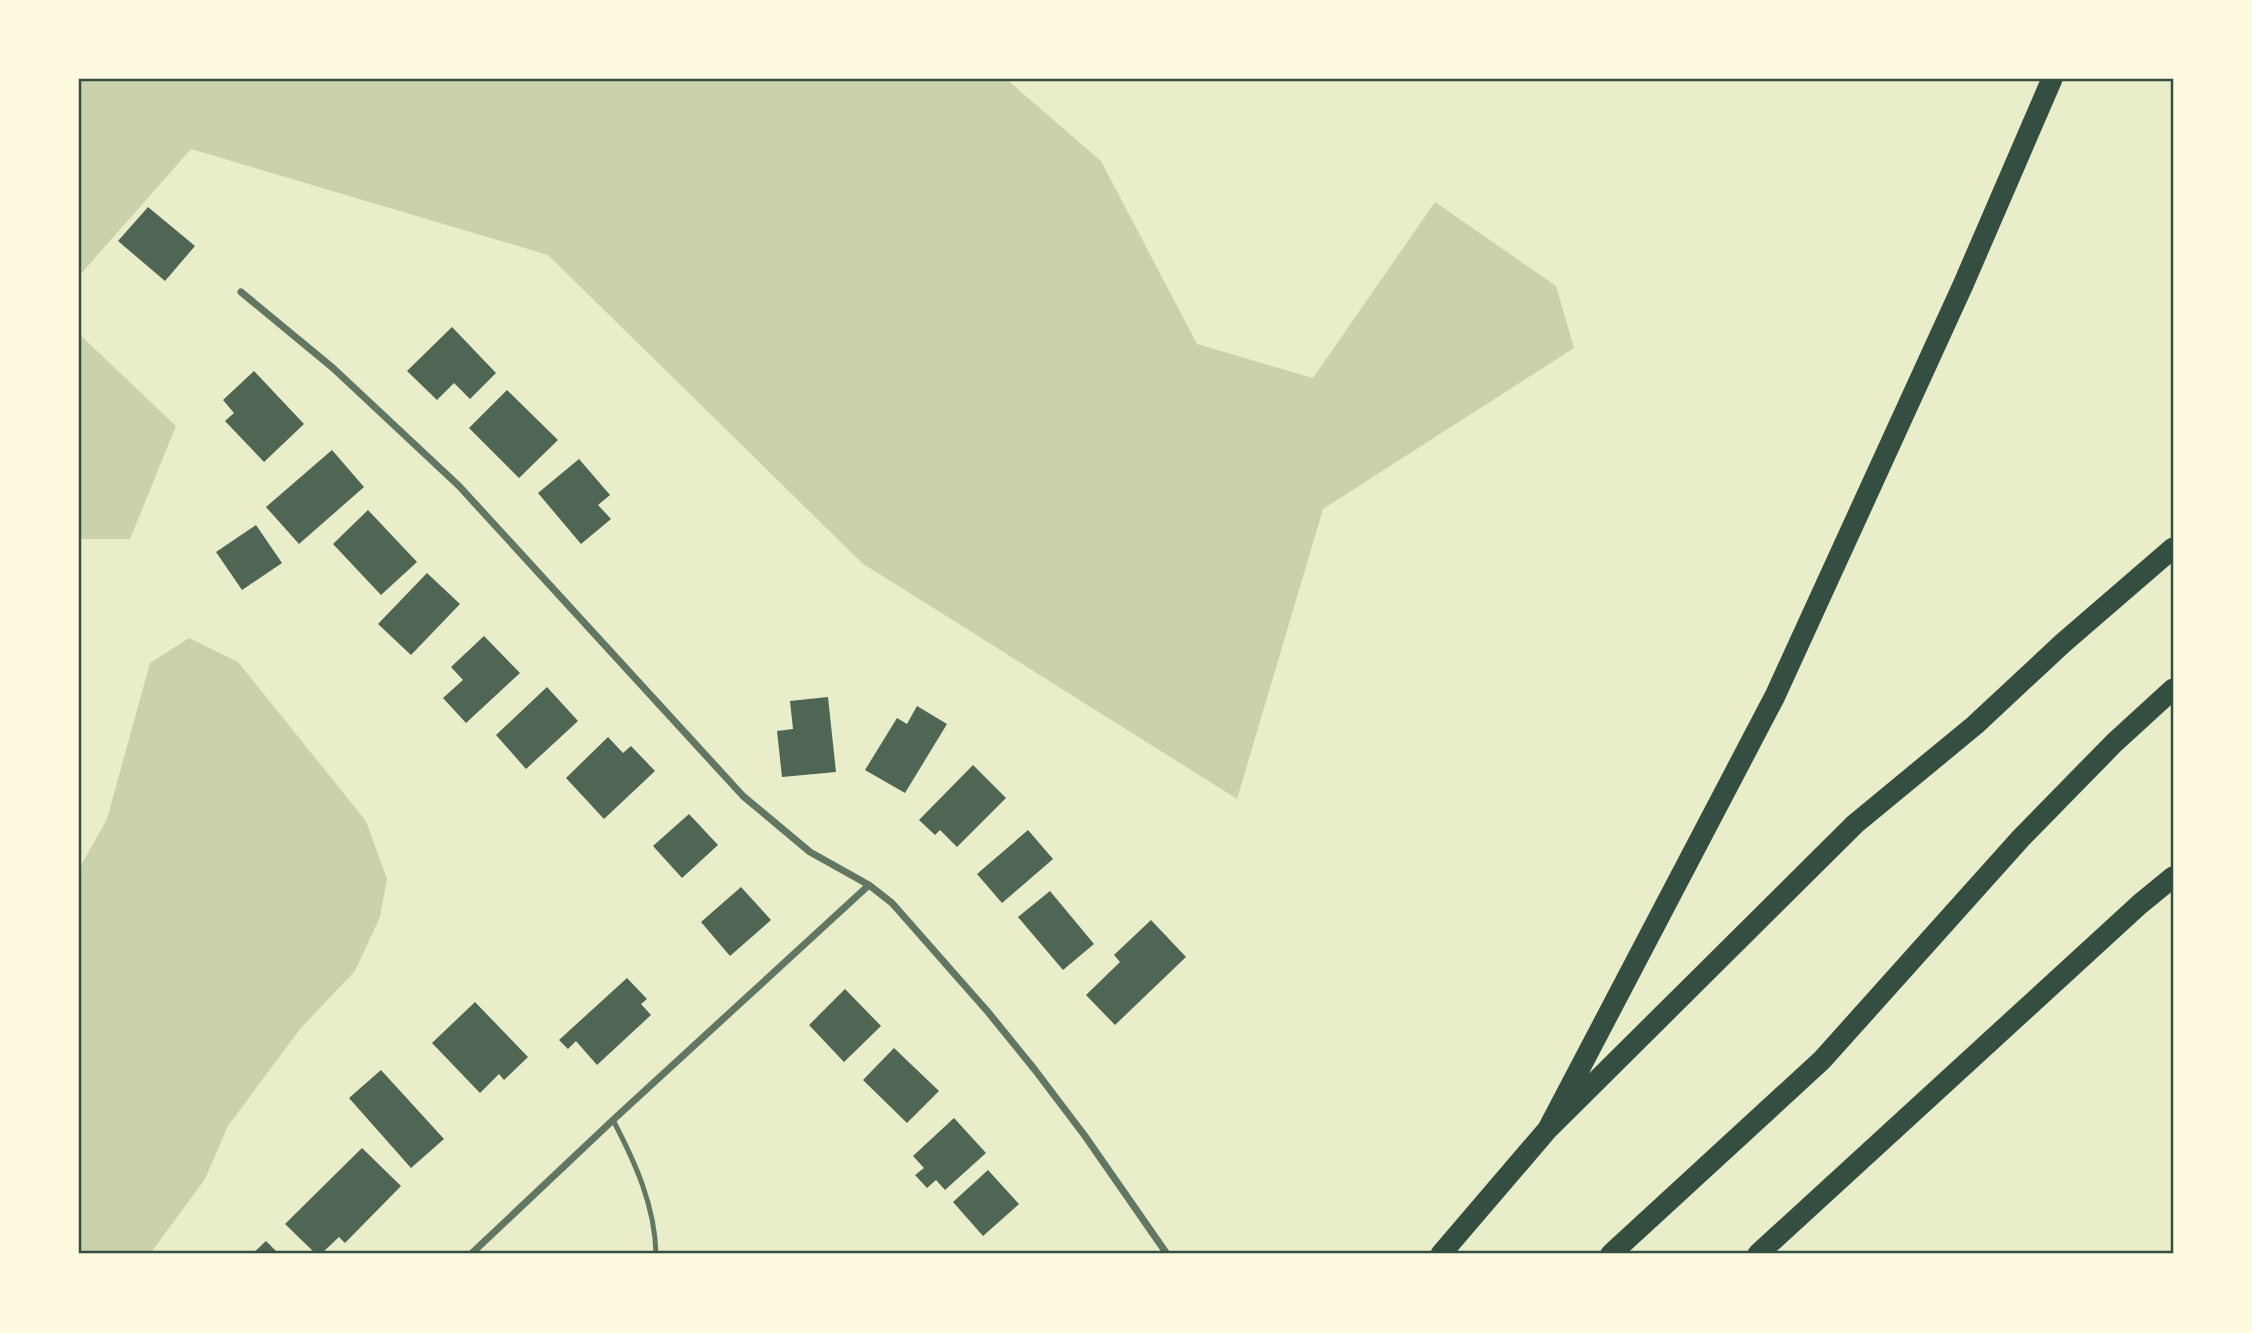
<svg xmlns="http://www.w3.org/2000/svg" width="2252" height="1333" viewBox="0 0 2252 1333" font-family="Roboto,sans-serif">
<style>
.green{fill:#cad2ad}
.building{fill:#4f6655}
.lines{fill:none;stroke-linecap:round;stroke-linejoin:round}
.service{stroke:#617663;stroke-width:5}
.minor{stroke:#617663;stroke-width:7}
.motorway{stroke:#344e41;stroke-width:21}
.neatline{fill:none;stroke:#344e41;stroke-width:2.5}
</style>
<rect width="100%" height="100%" fill="#e9edc9"/>
<!-- green -->
<path class="green" d="M 79,79 L 1006,79 L 1101,161 L 1197,344 L 1313,378 L 1435,202 L 1556,286 L 1574,348 L 1323,509 L 1237,799 L 862,563 L 548,255 L 191,149 L 79,276 Z
M 79,334 L 176,426 L 130,539 L 79,539 Z
M 189,638 L 238,662 L 366,821 L 387,879 L 380,917 L 355,971 L 300,1029 L 228,1126 L 205,1179 L 150,1254 L 79,1254 L 79,869 L 107,819 L 150,663 Z"/>
<!-- building -->
<path class="building" d="M 148,207 L 195,246 L 165,281 L 118,241 Z
M 452,327 L 496,373 L 470,399 L 454,383 L 437,400 L 407,371 Z
M 254,371 L 304,424 L 264,462 L 225,421 L 234,413 L 223,400 Z
M 507,390 L 558,440 L 519,478 L 469,428 Z
M 332,450 L 364,487 L 299,544 L 266,507 Z
M 579,459 L 610,495 L 598,505 L 611,519 L 581,544 L 538,493 Z
M 368,510 L 417,562 L 381,595 L 333,544 Z
M 256,525 L 282,563 L 242,590 L 216,552 Z
M 427,573 L 460,604 L 411,655 L 378,624 Z
M 484,636 L 520,673 L 466,723 L 443,698 L 463,680 L 451,667 Z
M 547,687 L 578,721 L 526,769 L 496,735 Z
M 828,697 L 836,772 L 782,777 L 777,731 L 793,729 L 790,701 Z
M 917,706 L 947,724 L 905,793 L 865,770 L 897,718 L 907,724 Z
M 608,737 L 623,753 L 631,746 L 655,771 L 604,819 L 566,778 Z
M 973,765 L 1006,798 L 957,847 L 940,830 L 935,835 L 919,820 Z
M 689,814 L 718,845 L 682,878 L 653,846 Z
M 1028,830 L 1053,859 L 1002,903 L 977,874 Z
M 741,887 L 771,920 L 730,956 L 701,922 Z
M 1050,891 L 1094,944 L 1063,970 L 1018,917 Z
M 1151,920 L 1186,957 L 1115,1025 L 1086,995 L 1120,962 L 1114,955 Z
M 627,978 L 647,999 L 641,1004 L 651,1015 L 597,1065 L 576,1041 L 568,1049 L 559,1040 Z
M 845,989 L 881,1026 L 844,1062 L 809,1025 Z
M 475,1002 L 528,1057 L 504,1080 L 499,1074 L 480,1093 L 432,1043 Z
M 894,1048 L 939,1091 L 907,1123 L 863,1080 Z
M 381,1070 L 444,1139 L 411,1168 L 349,1098 Z
M 954,1118 L 986,1153 L 945,1190 L 936,1180 L 927,1188 L 915,1175 L 924,1168 L 913,1156 Z
M 362,1148 L 401,1186 L 345,1243 L 339,1237 L 321,1254 L 316,1254 L 285,1224 Z
M 988,1170 L 1019,1204 L 983,1236 L 953,1202 Z
M 266,1241 L 279,1254 L 252,1254 Z"/>
<g class="lines">
<!-- service -->
<path class="service" d="M 613,1120 C 635,1162 655,1206 656,1254"/>
<!-- minor -->
<path class="minor" d="M 241,292 L 333,368 L 459,486 L 743,796 L 810,852 L 869,885 L 892,903 L 988,1012 L 1035,1070 L 1085,1136 L 1167,1254
M 471,1254 L 613,1120 L 869,885"/>
<!-- motorway -->
<path class="motorway" d="M 1548,1129 L 1775,696 L 1963,285 L 2052,79
M 1441,1254 L 1548,1129 L 1855,824 L 1975,725 L 2063,643 L 2173,548
M 1611,1254 L 1822,1060 L 2021,838 L 2114,743 L 2173,689
M 1758,1254 L 2140,904 L 2173,877"/>
</g>
<!-- border -->
<rect width="2252" height="1333" fill="none" stroke="#fefae0" stroke-width="161"/>
<rect x="80" y="80" width="2092" height="1172" class="neatline"/>
</svg>
